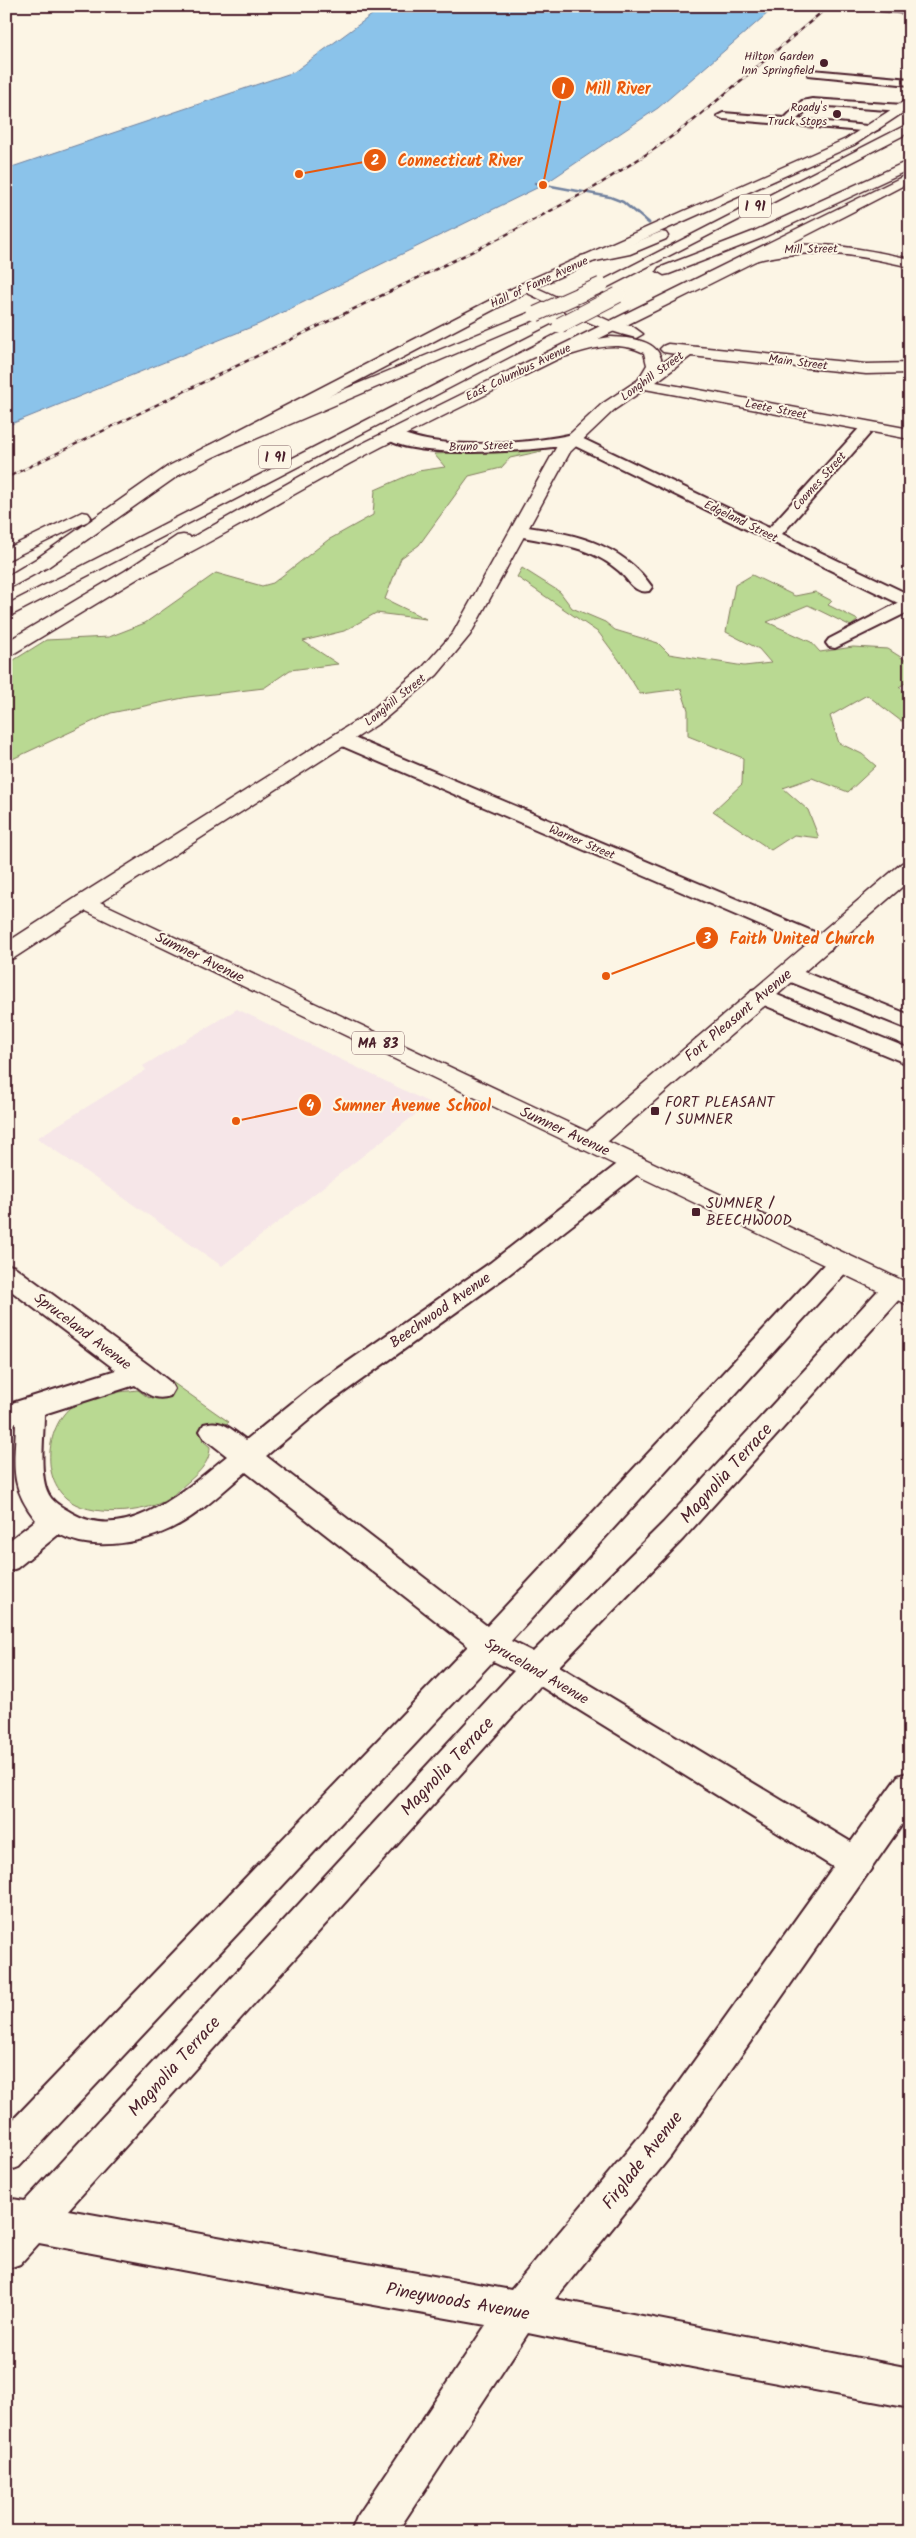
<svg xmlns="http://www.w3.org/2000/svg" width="916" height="2538" viewBox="0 0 916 2538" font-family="Kalam,sans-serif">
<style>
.built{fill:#f6e6e8}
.green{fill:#b9d992;stroke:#827c5e}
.water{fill:#8bc3ea;stroke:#71819e}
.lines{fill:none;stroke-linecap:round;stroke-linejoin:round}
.stream-far1{stroke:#71819e;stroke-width:2.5}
.stream{stroke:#71819e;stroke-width:3}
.street-casing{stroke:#4a1f2b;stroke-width:4}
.secondary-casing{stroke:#4a1f2b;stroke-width:3}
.primary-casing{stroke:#4a1f2b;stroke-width:3}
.highway-casing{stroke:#4a1f2b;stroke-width:3}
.street{fill:#fcf5e5;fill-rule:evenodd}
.secondary{fill:#fcf5e5;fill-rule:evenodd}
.primary{fill:#fcf5e5;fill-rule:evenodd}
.highway{fill:#fcf5e5;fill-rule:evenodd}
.rail-casing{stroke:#4a1f2b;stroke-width:2.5}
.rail{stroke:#fcf5e5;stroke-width:2;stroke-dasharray:5;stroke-linecap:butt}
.highway-bridge-casing{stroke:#4a1f2b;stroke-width:17;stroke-linecap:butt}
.highway-bridge{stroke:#fcf5e5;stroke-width:15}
.wall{fill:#c8a8cd;stroke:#4a1f2b}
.poi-dot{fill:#4a1f2b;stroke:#fcf5e5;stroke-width:2}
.labels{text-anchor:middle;stroke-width:4;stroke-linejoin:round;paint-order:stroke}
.far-poi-label{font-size:12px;fill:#4a1f2b;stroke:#fcf5e5;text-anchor:end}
.far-street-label{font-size:12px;fill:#4a1f2b;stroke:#fcf5e5}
.shield{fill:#fcf5e5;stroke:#7f5f63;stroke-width:1}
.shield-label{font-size:14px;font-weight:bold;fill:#4a1f2b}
.street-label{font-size:15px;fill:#4a1f2b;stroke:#fcf5e5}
.poi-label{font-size:15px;fill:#4a1f2b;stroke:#fcf5e5;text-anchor:start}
.near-street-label{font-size:18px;fill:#4a1f2b;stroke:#fcf5e5}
.leader{fill:none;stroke:#e8590c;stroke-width:2}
.callout-dot{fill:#e8590c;stroke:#fcf5e5;stroke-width:2}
.mark-label{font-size:15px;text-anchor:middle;font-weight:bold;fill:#fff}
.callout-label{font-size:16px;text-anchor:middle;font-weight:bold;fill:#e8590c;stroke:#fcf5e5;stroke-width:4;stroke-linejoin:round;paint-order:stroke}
</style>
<rect width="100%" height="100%" fill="#fcf5e5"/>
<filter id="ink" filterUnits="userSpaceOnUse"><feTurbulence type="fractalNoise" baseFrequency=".02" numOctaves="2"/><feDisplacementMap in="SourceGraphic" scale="10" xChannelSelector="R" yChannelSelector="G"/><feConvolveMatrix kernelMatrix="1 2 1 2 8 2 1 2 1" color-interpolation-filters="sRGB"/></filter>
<g filter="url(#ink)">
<!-- built -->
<path class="built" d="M 237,1009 L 430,1103 L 222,1266 L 37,1138 L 146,1070 L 143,1066 Z"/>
<!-- green -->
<path class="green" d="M 540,449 L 542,451 L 510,458 L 501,468 L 469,476 L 419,545 L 401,558 L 385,599 L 426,619 L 376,613 L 344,631 L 303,641 L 338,664 L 290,670 L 264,688 L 188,697 L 111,713 L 6,762 L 6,665 L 46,640 L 109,637 L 145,623 L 216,573 L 262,586 L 273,583 L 328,540 L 373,515 L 375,490 L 418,471 L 445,467 L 434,454 Z
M 522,568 L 560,592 L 572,608 L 605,622 L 615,630 L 658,643 L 669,654 L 744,666 L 771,663 L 759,649 L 726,632 L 735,585 L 752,575 L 795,596 L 815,592 L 832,601 L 828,605 L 858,620 L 851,626 L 808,605 L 767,622 L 811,642 L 820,652 L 853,647 L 888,649 L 910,663 L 910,680 L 899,687 L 910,697 L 910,720 L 901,721 L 867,695 L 830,716 L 839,743 L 862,754 L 876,766 L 848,792 L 812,778 L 783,788 L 808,810 L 819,838 L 794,835 L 771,850 L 713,811 L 742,784 L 743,758 L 688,736 L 688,710 L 681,689 L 640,694 L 619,660 L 599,633 L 517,577 Z
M 172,1382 L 229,1422 L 202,1440 L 210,1447 C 210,1466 193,1477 180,1489 C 176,1492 173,1496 168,1499 C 144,1514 89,1518 66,1498 C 38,1474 48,1414 82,1400 C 98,1393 121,1392 138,1390 L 149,1398 Z"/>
<!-- water -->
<path class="water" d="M 384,6 L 776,6 L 658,108 L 543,185 L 259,324 L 6,426 L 6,169 L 294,72 Z"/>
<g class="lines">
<!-- stream-far1 -->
<path class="stream-far1" d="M 535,183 L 610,197 L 623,202 L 637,214"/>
<!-- stream -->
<path class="stream" d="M 636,212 L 649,223"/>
<!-- street casing -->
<g class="street-casing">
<path id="street" d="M 812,70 L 910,79 L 910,85 L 808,75 L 808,71 Z
M 812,99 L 903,105 L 909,108 L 903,111 L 812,105 L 797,119 L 877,127 L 879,129 L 873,132 L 723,119 L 717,116 L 723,113 L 785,118 L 802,101 Z
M 868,422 L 873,424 L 876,427 L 873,430 L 782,534 L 910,595 L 910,611 L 835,648 L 829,647 L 826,643 L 829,639 L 898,603 L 571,444 C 541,451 401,461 383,435 L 391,430 C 405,434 417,439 432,441 C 472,447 534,443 573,434 L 769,528 L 863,424 Z
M 520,526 C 571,533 621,542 652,587 L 649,591 C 634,594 629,580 619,571 C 588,544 552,544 514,535 L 512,531 L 514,527 Z
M 342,733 L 831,939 L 834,944 L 831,949 L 823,951 L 815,949 L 335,743 L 332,739 L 335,735 Z
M 789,966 L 910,1015 L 910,1030 L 781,978 L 778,973 L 781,968 Z
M 760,988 L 910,1049 L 910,1065 L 752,1000 L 749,995 L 752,990 Z
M 634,1156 L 643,1158 L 646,1164 L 643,1170 L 508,1275 L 329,1403 L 266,1456 L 487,1626 L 831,1257 L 840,1254 L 849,1257 L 853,1263 L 849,1269 L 511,1641 L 533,1652 L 663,1523 L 885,1283 L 894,1280 L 903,1283 L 907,1289 L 903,1295 L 683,1539 L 559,1666 L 851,1842 L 898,1776 L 910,1772 L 910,1813 L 670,2157 L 555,2299 L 910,2368 L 910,2408 L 692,2367 L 528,2333 L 397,2532 L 351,2532 L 357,2517 L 486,2325 L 245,2282 L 39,2243 L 20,2264 L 6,2269 L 6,2198 L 25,2201 L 514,1671 L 493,1661 L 19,2167 L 6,2172 L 6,2127 L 468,1646 L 246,1472 C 223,1491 198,1516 170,1529 C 139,1544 90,1552 59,1534 L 17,1568 L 6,1572 L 6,1543 L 36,1520 C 8,1485 15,1465 16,1423 L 6,1426 L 6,1405 L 116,1370 L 6,1287 L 6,1264 L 15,1267 L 150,1366 L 170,1382 L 174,1389 L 170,1396 C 155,1401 147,1394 135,1385 L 44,1414 C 44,1436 39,1471 47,1491 C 51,1502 62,1507 72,1513 C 127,1545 186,1489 227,1456 L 204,1438 L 200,1431 L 204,1424 C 222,1418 232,1430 246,1440 L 309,1389 L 490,1263 L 625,1158 ZM 540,1686 L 833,1867 L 644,2131 L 511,2290 L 68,2210 Z"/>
</g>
<!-- secondary casing -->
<g class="secondary-casing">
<path id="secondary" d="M 795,245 C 834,243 871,250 910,259 L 910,267 C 854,254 810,247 754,261 L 747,257 L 749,254 Z
M 526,283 L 614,323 L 632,326 L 643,334 L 636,338 C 596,329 559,308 521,290 L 519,287 L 521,284 Z
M 611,337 C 630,338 659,339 662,363 L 676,354 L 663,352 L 660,349 L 663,346 L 668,344 L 866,364 L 910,363 L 910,373 L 866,374 L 691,356 L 656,382 L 910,429 L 910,439 L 645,389 L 614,410 L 570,452 L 470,635 L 437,675 L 381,722 L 93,907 L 85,909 L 77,907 L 74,902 L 77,897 L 367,714 L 423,667 L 453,633 L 557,446 L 602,404 L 638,380 L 647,365 L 644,353 C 614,337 583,352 553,360 L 545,355 L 548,352 L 584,341 Z
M 910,861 L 910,880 L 599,1149 L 590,1151 L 581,1149 L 577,1143 L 581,1137 L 902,863 Z"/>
</g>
<!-- primary casing -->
<g class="primary-casing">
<path id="primary" d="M 906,100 L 910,100 L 910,108 L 854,145 L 539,286 L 179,475 L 167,475 L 165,471 L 167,467 L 529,280 L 846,139 Z
M 910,173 L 910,182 C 735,274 557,358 381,447 C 301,488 226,536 145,575 L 133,575 L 130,571 L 133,567 L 175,547 L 331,459 Z
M 85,895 L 910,1284 L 910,1306 L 86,911 L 14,958 L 6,960 L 6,943 L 77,897 Z"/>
</g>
<!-- highway casing -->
<g class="highway-casing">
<path id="highway" d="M 910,123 L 910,132 L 606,288 L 596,288 L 594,285 Z
M 910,160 L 910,169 L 762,238 L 669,274 L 664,275 L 657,271 L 659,268 L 752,232 Z
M 661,232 L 666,233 L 668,236 L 666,239 L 630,254 L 586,263 L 579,259 L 581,256 L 621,248 Z
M 536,310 L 541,311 L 543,314 L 541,317 L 215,456 L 209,457 L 201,452 L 203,448 Z
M 560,321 L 567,325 L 565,328 L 6,618 L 6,605 Z
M 173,466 L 179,467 L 181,471 L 179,475 L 48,567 L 6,590 L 6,577 L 36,559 L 167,467 Z
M 82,512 L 88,513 L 91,517 L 88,521 L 6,561 L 6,549 Z
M 183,535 L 189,536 L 192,540 L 189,544 L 137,579 L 13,654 L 6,656 L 6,642 L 125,571 L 177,536 Z"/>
</g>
<!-- street -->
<use href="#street" class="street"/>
<!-- secondary -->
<use href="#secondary" class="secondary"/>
<!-- primary -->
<use href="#primary" class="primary"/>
<!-- highway -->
<use href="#highway" class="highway"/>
<!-- rail casing -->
<g class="rail-casing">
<path id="rail" d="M 6,478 L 500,238 L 595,187 L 656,148 L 694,120 L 829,6"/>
</g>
<!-- rail -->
<use href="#rail" class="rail"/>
<!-- highway-bridge casing -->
<g class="highway-bridge-casing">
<path id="highway-bridge" d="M 536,314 L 601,285
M 560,325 L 618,295"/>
</g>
<!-- highway-bridge -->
<use href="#highway-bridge" class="highway-bridge"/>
</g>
<!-- wall -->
<path class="wall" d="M 873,6 L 910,6 L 910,15 L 873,11 Z"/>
</g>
<!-- markers -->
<g class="poi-dot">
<circle cx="824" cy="63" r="5"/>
<circle cx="837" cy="114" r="5"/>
<rect x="650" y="1106" width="10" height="10" rx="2.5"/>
<rect x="691" y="1207" width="10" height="10" rx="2.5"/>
</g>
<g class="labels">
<!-- far-poi labels -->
<g class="far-poi-label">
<text x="814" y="60">Hilton Garden<tspan x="814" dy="14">Inn Springfield</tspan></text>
<text x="827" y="111">Roady's<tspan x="827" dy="14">Truck Stops</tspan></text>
</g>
<!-- far-street labels -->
<g class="far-street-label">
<text transform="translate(811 249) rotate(-1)" y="4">Mill Street</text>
<text transform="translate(539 282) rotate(-25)" y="4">Hall of Fame Avenue</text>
<text transform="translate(798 362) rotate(7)" y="4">Main Street</text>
<text transform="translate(518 372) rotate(-26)" y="4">East Columbus Avenue</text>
<text transform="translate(652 376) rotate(-36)" y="4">Longhill Street</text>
<text transform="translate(776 409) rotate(11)" y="4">Leete Street</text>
<text transform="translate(481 446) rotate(-2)" y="4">Bruno Street</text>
<text transform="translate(819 481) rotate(-48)" y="4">Coomes Street</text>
<text transform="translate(741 521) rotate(26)" y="4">Edgeland Street</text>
<text transform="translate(395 700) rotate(-39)" y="4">Longhill Street</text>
<text transform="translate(582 842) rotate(23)" y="4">Warner Street</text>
</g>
<!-- shield labels -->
<g class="shield">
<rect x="739" y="194.5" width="32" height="23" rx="4"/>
<rect x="259" y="445.5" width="32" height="23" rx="4"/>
<rect x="352" y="1031.5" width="52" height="23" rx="4"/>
</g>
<g class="shield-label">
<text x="755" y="211">I 91</text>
<text x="275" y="462">I 91</text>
<text x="378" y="1048">MA 83</text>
</g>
<!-- street labels -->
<g class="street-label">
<text transform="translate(200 957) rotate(26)" y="5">Sumner Avenue</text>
<text transform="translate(738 1015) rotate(-40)" y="5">Fort Pleasant Avenue</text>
<text transform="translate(565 1131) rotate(25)" y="5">Sumner Avenue</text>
<text transform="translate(440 1310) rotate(-35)" y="5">Beechwood Avenue</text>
<text transform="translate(83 1331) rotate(37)" y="5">Spruceland Avenue</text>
<text transform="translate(537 1671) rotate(30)" y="5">Spruceland Avenue</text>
</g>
<!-- poi labels -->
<g class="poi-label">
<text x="665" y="1107">FORT PLEASANT<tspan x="665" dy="17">/ SUMNER</tspan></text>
<text x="706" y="1208">SUMNER /<tspan x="706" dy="17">BEECHWOOD</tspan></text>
</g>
<!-- near-street labels -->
<g class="near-street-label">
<text transform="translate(726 1473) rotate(-48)" y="6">Magnolia Terrace</text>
<text transform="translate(447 1766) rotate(-47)" y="6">Magnolia Terrace</text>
<text transform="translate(174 2066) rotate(-48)" y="6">Magnolia Terrace</text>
<text transform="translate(642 2160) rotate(-52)" y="6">Firglade Avenue</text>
<text transform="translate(458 2301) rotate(10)" y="6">Pineywoods Avenue</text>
</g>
</g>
<!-- callouts -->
<path class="leader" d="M543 185L563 88M299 174L375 160M606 976L707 938M236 1121L310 1105"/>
<g class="callout-dot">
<circle cx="543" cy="185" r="5"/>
<circle cx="299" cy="174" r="5"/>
<circle cx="606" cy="976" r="5"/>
<circle cx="236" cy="1121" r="5"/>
<circle cx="563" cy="88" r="12"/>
<circle cx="375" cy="160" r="12"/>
<circle cx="707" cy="938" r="12"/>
<circle cx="310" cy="1105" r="12"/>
</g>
<g class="mark-label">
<text x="563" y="94">1</text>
<text x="375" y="165">2</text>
<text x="707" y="943">3</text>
<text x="310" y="1110">4</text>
</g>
<g class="callout-label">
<text x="618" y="94">Mill River</text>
<text x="460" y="166">Connecticut River</text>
<text x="802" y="944">Faith United Church</text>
<text x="412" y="1111">Sumner Avenue School</text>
</g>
<!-- margin -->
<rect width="916" height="2538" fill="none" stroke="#fcf5e5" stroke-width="25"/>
<rect x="12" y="12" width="891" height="2513" fill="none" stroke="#4a1f2b" stroke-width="2" filter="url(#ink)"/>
</svg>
